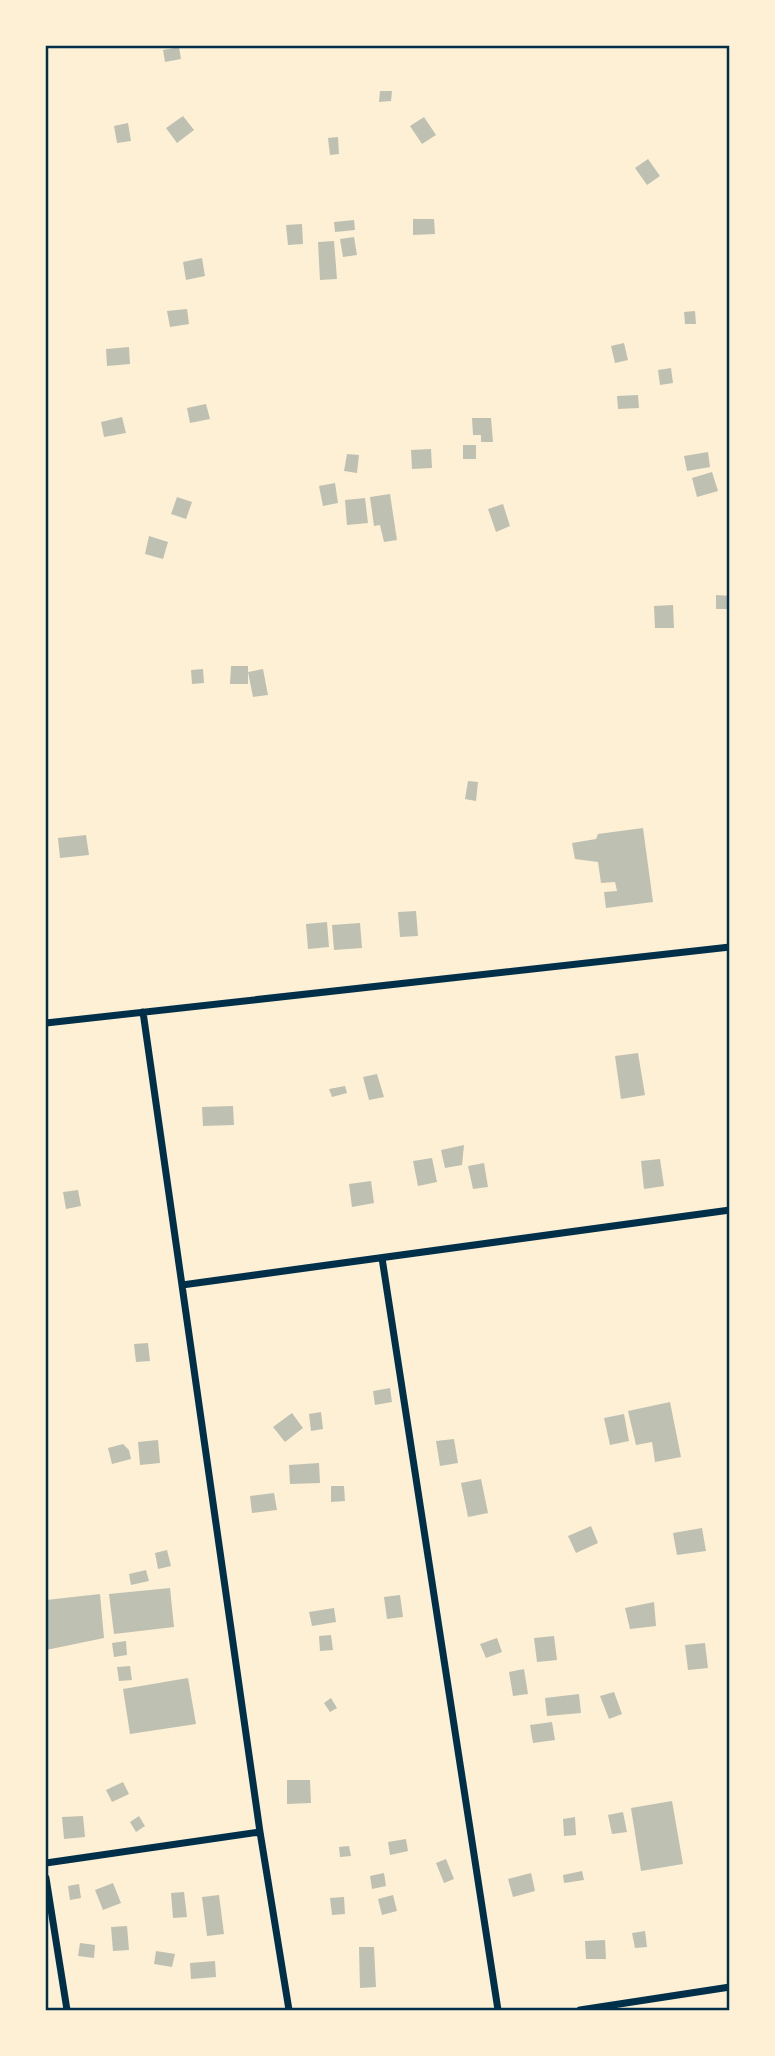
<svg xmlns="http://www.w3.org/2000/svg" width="775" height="2056" viewBox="0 0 775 2056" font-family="'Libre Baskerville',serif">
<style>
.building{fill:#bec0b2}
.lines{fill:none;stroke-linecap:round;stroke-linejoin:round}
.minor{stroke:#003049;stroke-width:7}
.neatline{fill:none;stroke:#003049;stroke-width:2.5}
</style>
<rect width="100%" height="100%" fill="#fdf0d5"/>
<!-- building -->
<path class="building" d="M 179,47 L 181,59 L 165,62 L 163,50 Z
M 380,91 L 392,91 L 391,101 L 379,102 Z
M 183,116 L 194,130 L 177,143 L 166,128 Z
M 424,117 L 436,135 L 422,144 L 410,126 Z
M 128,123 L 131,141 L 117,143 L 114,126 Z
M 338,137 L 339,154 L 330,155 L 328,138 Z
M 648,159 L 660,176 L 647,185 L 635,168 Z
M 413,219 L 434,219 L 435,234 L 413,235 Z
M 354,220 L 355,230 L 335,232 L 334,222 Z
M 302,224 L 303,244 L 288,245 L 286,225 Z
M 354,237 L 357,255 L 343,257 L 340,239 Z
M 334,241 L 337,279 L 320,280 L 318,242 Z
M 202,258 L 205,276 L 186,280 L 183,262 Z
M 187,309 L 189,324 L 170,327 L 167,311 Z
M 695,311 L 696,324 L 685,324 L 684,312 Z
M 624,343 L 628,360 L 615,363 L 611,346 Z
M 129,347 L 130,364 L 107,366 L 106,349 Z
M 671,368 L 673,383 L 660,385 L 658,370 Z
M 638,395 L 639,408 L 618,409 L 617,396 Z
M 206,404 L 210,419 L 190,423 L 187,408 Z
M 122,417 L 126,433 L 104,437 L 101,422 Z
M 472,418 L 491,418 L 493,442 L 481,442 L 481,435 L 473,435 Z
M 463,445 L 476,445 L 476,459 L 463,459 Z
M 431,449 L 432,468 L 412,469 L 411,450 Z
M 708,452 L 710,467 L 687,471 L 684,456 Z
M 347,454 L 359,455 L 357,473 L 344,471 Z
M 712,472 L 718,491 L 697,497 L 692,478 Z
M 335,483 L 338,503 L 323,506 L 319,486 Z
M 390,494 L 397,540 L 384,542 L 380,525 L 374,526 L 370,497 Z
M 177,497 L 192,502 L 186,519 L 171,514 Z
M 365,498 L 368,523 L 347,525 L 345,500 Z
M 503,504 L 510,526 L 496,532 L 488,509 Z
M 149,536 L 168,542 L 163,559 L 145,554 Z
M 716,595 L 730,596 L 730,609 L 716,609 Z
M 673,605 L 674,628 L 655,628 L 654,606 Z
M 231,666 L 248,666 L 248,684 L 230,684 Z
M 203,669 L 204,683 L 192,684 L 191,670 Z
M 263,669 L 268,695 L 253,697 L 248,672 Z
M 468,781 L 478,782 L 476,801 L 465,799 Z
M 643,828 L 653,902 L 606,908 L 604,892 L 617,891 L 615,882 L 601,883 L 598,862 L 575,859 L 572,843 L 596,839 L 598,834 Z
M 86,835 L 89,855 L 60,858 L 58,838 Z
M 416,911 L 418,936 L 400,937 L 398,912 Z
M 327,922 L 329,947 L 308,949 L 306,924 Z
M 360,923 L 362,948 L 334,950 L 332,925 Z
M 638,1053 L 645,1095 L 621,1099 L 615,1056 Z
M 377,1074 L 384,1097 L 369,1100 L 363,1077 Z
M 345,1086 L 347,1093 L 332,1097 L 329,1089 Z
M 233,1106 L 234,1125 L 203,1126 L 202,1107 Z
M 464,1145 L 462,1165 L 445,1168 L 441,1150 Z
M 432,1158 L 437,1182 L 418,1186 L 413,1161 Z
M 660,1159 L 664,1186 L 644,1189 L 641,1161 Z
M 484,1163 L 488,1187 L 473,1189 L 468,1166 Z
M 371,1181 L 374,1203 L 352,1207 L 349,1184 Z
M 78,1190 L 81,1206 L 66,1209 L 63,1192 Z
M 148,1343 L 150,1361 L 136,1362 L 134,1344 Z
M 390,1388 L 392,1402 L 375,1405 L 373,1391 Z
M 670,1402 L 681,1457 L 655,1462 L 652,1442 L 636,1445 L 628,1411 Z
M 321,1412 L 323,1429 L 311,1431 L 309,1414 Z
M 292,1413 L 303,1428 L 285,1442 L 273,1427 Z
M 624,1414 L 629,1441 L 610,1445 L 604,1418 Z
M 454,1439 L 458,1463 L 440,1466 L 436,1441 Z
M 158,1440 L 160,1463 L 140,1465 L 138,1442 Z
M 123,1444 L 129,1450 L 131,1459 L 112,1464 L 108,1448 Z
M 319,1463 L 320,1483 L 290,1484 L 289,1465 Z
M 481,1479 L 488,1513 L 468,1517 L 461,1483 Z
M 331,1486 L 344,1486 L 345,1501 L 331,1502 Z
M 274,1493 L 277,1510 L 252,1513 L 250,1496 Z
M 591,1526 L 598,1543 L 576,1553 L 568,1536 Z
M 702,1528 L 706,1551 L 677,1555 L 673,1533 Z
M 167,1550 L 171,1566 L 158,1569 L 155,1553 Z
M 146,1570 L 149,1581 L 131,1585 L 129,1574 Z
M 170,1588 L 174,1627 L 114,1634 L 109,1594 Z
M 100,1594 L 104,1638 L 46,1650 L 46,1600 Z
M 400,1595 L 403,1617 L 387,1619 L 384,1597 Z
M 654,1602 L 656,1626 L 630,1629 L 625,1608 Z
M 334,1608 L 336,1622 L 312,1626 L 309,1612 Z
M 331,1635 L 333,1650 L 320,1651 L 319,1636 Z
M 554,1636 L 557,1660 L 537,1662 L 534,1638 Z
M 497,1638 L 502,1652 L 486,1658 L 480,1644 Z
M 126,1641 L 127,1655 L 114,1657 L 112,1643 Z
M 705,1643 L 708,1668 L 688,1670 L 685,1645 Z
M 130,1666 L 132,1680 L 119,1681 L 117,1667 Z
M 524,1669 L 528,1694 L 513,1696 L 509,1672 Z
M 188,1678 L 196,1724 L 130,1734 L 123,1689 Z
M 614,1692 L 622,1714 L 609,1719 L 600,1696 Z
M 579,1694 L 581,1713 L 547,1716 L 545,1698 Z
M 331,1698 L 337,1708 L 330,1712 L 324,1703 Z
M 552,1722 L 555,1740 L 533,1743 L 530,1725 Z
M 287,1780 L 310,1780 L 311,1803 L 287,1804 Z
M 123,1782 L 129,1794 L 112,1802 L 106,1790 Z
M 672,1801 L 683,1864 L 641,1871 L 631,1808 Z
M 623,1812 L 627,1832 L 612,1834 L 608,1815 Z
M 83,1816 L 85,1837 L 64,1839 L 62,1817 Z
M 139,1816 L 145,1826 L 136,1832 L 130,1822 Z
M 575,1817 L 576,1835 L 564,1836 L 563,1819 Z
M 406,1839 L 408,1851 L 390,1855 L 388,1842 Z
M 349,1846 L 351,1856 L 340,1857 L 339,1847 Z
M 446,1859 L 454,1879 L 444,1883 L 436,1863 Z
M 582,1871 L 584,1880 L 564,1883 L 563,1875 Z
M 384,1873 L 386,1886 L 372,1889 L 370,1876 Z
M 531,1873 L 535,1891 L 513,1897 L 508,1879 Z
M 113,1883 L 121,1903 L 103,1910 L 95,1890 Z
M 79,1884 L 81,1898 L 70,1900 L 68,1886 Z
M 184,1892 L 187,1917 L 173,1918 L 171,1893 Z
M 219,1895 L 224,1934 L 207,1936 L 202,1897 Z
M 393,1895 L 397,1911 L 382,1915 L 378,1899 Z
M 344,1897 L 345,1914 L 332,1915 L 330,1898 Z
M 127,1926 L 129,1950 L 113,1951 L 111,1927 Z
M 645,1931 L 647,1947 L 635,1948 L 632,1933 Z
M 605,1940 L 606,1959 L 586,1959 L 585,1941 Z
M 80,1943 L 95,1945 L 94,1958 L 78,1956 Z
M 359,1947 L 374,1947 L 376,1987 L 360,1988 Z
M 156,1951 L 175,1954 L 172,1967 L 154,1964 Z
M 215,1961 L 216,1977 L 191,1979 L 190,1963 Z"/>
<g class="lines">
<!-- minor -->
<path class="minor" d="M 143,1012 L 260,1832 L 289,2010
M 46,1023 L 730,947
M 382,1258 L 498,2010
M 182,1285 L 730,1210
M 46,1863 L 260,1832
M 46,1878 L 67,2010
M 580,2010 L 730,1987"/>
</g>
<!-- border -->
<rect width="775" height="2056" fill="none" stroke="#fdf0d5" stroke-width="94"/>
<rect x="47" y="47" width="681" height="1962" class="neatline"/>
</svg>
